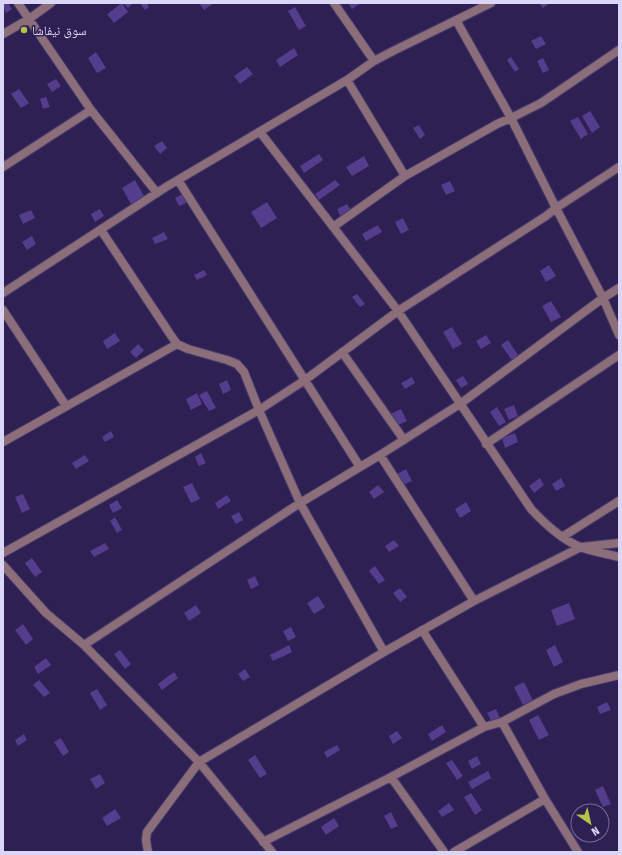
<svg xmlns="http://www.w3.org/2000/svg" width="622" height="855" viewBox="0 0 622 855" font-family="'Fira Sans Condensed','Noto Naskh Arabic',sans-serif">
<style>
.building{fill:#543d8c}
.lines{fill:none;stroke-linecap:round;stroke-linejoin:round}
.minor-casing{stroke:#4a3d6c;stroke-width:10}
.minor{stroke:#8b6e79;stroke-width:8}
.poi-dot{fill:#b8c147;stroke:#2e2052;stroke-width:1.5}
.labels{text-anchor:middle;stroke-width:3;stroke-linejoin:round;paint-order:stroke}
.poi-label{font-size:13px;fill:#dcd6f6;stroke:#2e2052;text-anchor:start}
</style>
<rect width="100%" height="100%" fill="#2e2052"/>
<!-- building -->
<path class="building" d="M 3,3 L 8,3 L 12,9 L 6,13 L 3,7 Z
M 122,3 L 128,12 L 114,23 L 107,14 Z
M 123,3 L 133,3 L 128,8 Z
M 140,3 L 147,3 L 149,7 L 145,10 Z
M 199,3 L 214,3 L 204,10 Z
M 348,3 L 361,3 L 352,9 Z
M 539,3 L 550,3 L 543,8 Z
M 295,7 L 306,26 L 299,30 L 288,11 Z
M 541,36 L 546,44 L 536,49 L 531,41 Z
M 294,48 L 298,55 L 280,67 L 276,60 Z
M 96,52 L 106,68 L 97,73 L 88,58 Z
M 511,57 L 519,69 L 515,72 L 507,60 Z
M 543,58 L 549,70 L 543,73 L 537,61 Z
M 247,67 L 253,74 L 240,84 L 234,76 Z
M 56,79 L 61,86 L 52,92 L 47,84 Z
M 19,89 L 29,103 L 21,108 L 11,94 Z
M 46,97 L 50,107 L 43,109 L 40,99 Z
M 590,111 L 600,127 L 592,133 L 582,116 Z
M 578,117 L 588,134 L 581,139 L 570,121 Z
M 419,125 L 425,135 L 420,139 L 413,128 Z
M 162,141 L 167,148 L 160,154 L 154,146 Z
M 319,154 L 323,160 L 304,173 L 300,166 Z
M 364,156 L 369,166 L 352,176 L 346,167 Z
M 135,180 L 144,196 L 131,204 L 122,188 Z
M 335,180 L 340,185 L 319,200 L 315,194 Z
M 450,181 L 455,191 L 446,195 L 441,185 Z
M 184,193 L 188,202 L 179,206 L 175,198 Z
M 267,202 L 277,218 L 261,228 L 251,212 Z
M 347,204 L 352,212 L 341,218 L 337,209 Z
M 100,209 L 104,216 L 95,222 L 91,214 Z
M 31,210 L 35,218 L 23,224 L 19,215 Z
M 403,218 L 409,230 L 401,234 L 395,222 Z
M 378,225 L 382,232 L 366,241 L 362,234 Z
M 164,232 L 168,239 L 155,244 L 152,238 Z
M 32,236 L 36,244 L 27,250 L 22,242 Z
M 549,265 L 556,276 L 546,282 L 540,271 Z
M 204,270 L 207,275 L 197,280 L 194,275 Z
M 357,294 L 365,304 L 360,307 L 352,297 Z
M 551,301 L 561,317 L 551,322 L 542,306 Z
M 452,327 L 462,344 L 453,349 L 443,332 Z
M 115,333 L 120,341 L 107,349 L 103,341 Z
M 486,335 L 491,343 L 481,349 L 476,341 Z
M 508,340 L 520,358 L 514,363 L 501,345 Z
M 138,344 L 144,350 L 136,358 L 130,352 Z
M 463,376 L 468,384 L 461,388 L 456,380 Z
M 412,377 L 415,383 L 405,389 L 401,383 Z
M 227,380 L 231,390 L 223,394 L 219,384 Z
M 207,391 L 216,408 L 209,411 L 199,395 Z
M 197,393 L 202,404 L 191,410 L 186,399 Z
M 514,405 L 518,416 L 509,420 L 504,409 Z
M 497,407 L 506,422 L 499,426 L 490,412 Z
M 401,409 L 407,421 L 396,426 L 390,414 Z
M 111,431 L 114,437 L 105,442 L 102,437 Z
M 515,433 L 518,442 L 505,448 L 502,438 Z
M 201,453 L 206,463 L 199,466 L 195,457 Z
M 85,455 L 89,461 L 76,469 L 72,463 Z
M 406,469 L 412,481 L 403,485 L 397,474 Z
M 540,478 L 544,485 L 534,493 L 529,486 Z
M 561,478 L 565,486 L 556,491 L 552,484 Z
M 192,483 L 200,499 L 191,503 L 183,487 Z
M 378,485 L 384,492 L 374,499 L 369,492 Z
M 23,494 L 30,509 L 22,513 L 15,497 Z
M 227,495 L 231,501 L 218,509 L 215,503 Z
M 117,500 L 122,508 L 113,513 L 109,505 Z
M 466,502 L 471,511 L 460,518 L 455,509 Z
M 239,512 L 243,520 L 236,524 L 231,516 Z
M 115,517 L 122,530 L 117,533 L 110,521 Z
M 394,540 L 399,546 L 389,552 L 385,546 Z
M 105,543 L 109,549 L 94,557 L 90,551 Z
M 32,558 L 42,572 L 35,577 L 25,563 Z
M 375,566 L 385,580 L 379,584 L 369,571 Z
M 255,576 L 259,585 L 251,589 L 247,580 Z
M 400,588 L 407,597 L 400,602 L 393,593 Z
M 318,596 L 325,607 L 314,614 L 307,603 Z
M 569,603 L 575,619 L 557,626 L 551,610 Z
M 196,605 L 201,613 L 189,621 L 184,613 Z
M 23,624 L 33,639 L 26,645 L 15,630 Z
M 291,627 L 296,637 L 288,641 L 283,631 Z
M 289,645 L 292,652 L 273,661 L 270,655 Z
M 555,645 L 563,662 L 554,667 L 546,650 Z
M 120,650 L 131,664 L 125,669 L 114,654 Z
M 46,658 L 51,665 L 38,674 L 34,667 Z
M 245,669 L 250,677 L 243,681 L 238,674 Z
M 174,672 L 178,678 L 162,690 L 158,684 Z
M 39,680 L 50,693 L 44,697 L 33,685 Z
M 524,682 L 533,701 L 523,705 L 514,687 Z
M 97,689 L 107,705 L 100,710 L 90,693 Z
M 607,702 L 611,710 L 600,714 L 597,707 Z
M 496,709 L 500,718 L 492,722 L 487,713 Z
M 538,715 L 549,735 L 539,740 L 529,720 Z
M 442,725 L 446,732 L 432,741 L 428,734 Z
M 397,731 L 402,738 L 393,744 L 389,736 Z
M 24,734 L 27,740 L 18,746 L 15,740 Z
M 61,738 L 69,752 L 63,756 L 54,742 Z
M 337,745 L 340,750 L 327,758 L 324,752 Z
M 255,755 L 267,774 L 260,778 L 248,760 Z
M 477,756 L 481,764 L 472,769 L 468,761 Z
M 452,760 L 463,776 L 457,780 L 446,763 Z
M 488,771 L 491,778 L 472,789 L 468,782 Z
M 100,774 L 105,783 L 96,789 L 90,779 Z
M 603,786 L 611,804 L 603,807 L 595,790 Z
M 471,793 L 482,810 L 475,815 L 464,797 Z
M 449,803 L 454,810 L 442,817 L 438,811 Z
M 115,809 L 121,818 L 107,826 L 102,818 Z
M 391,812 L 398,826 L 391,829 L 384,816 Z
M 334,818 L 339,826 L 326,835 L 321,827 Z"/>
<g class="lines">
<!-- minor casing -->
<g class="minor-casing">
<path id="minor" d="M 18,3 L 91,110 L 157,193
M 334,3 L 374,61
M 456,20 L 511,118 L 556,208 L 603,298 L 619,335
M 3,34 L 29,19 L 51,3
M 347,80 L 405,176
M 260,132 L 398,311 L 531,509 C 545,524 563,541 583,548 C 595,552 607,554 619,557
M 3,167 L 91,110
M 178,180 L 360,467
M 333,227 L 405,176 L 497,124 L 511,118 L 541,103 L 619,50
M 101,230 L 170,334 L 177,344 L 188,349 L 227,360 L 237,364 L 244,372 L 259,410 L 300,503 L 384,652
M 3,293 L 166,187 L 347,80 L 374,61 L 393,51 L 491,3
M 3,310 L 66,406
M 342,352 L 404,440
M 3,442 L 177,344
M 486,444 L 619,355
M 380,455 L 474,601
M 562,537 L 619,501
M 3,553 L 259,410 L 305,380 L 398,311 L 546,216 L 556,208 L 619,167
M 3,565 L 46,613 L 84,645 L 199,762 L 272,852
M 422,630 L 484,727
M 84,645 L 300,503 L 380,455 L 460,404 L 603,298 L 619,288
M 502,722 L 545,799 L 578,852
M 391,777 L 444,852
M 263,842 L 391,777 L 484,727 L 502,722 L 554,694 L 581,684 L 619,675
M 148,852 L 146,840 L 147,832 L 199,762 L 384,652 L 474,601 L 581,547 L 619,543
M 454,852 L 545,799"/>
</g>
<!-- minor -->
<use href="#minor" class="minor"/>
</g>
<!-- markers -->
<circle class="poi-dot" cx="24" cy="30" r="4"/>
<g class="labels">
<!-- poi labels -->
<g class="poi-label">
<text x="32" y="35">سوق نيفاشا</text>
</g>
</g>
<!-- border -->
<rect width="622" height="855" fill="none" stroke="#dcd6f6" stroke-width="8"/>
<!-- north arrow -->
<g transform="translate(590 823) rotate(146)"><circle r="19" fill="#2e2052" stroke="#746994"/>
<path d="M0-3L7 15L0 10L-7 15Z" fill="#b8c147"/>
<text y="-6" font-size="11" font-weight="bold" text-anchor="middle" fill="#dcd6f6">N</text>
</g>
</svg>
